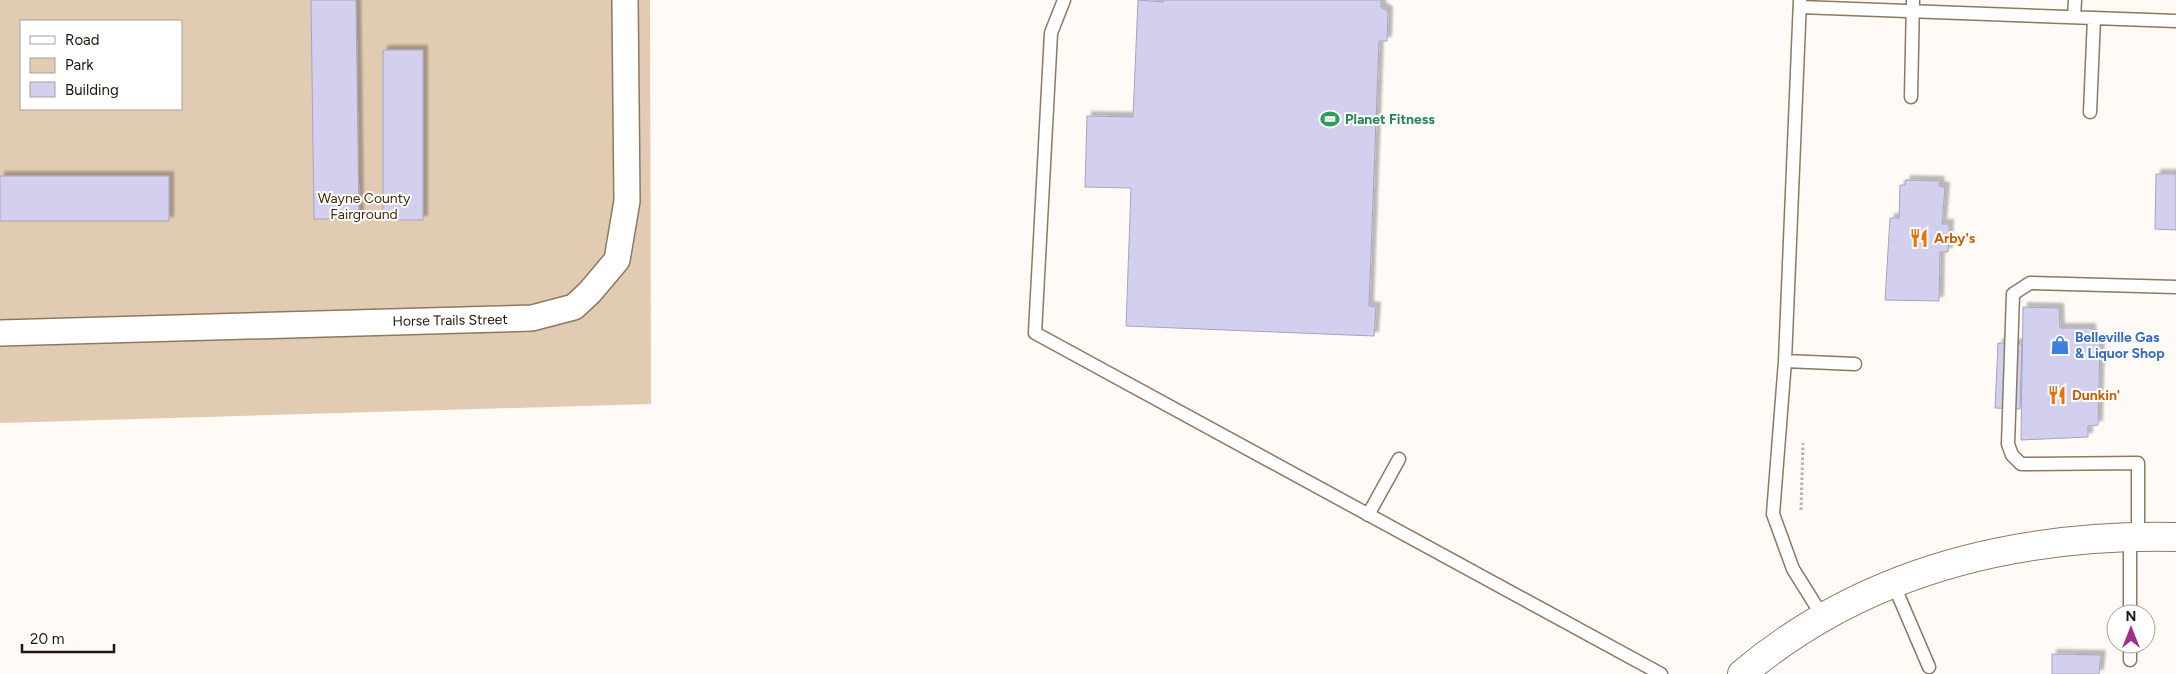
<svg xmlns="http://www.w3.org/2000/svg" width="2176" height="674" viewBox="0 0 2176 674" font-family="Figtree,sans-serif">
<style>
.green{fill:#e1cbb2;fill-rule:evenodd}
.building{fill:#d3cfef;stroke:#a7a3c2;filter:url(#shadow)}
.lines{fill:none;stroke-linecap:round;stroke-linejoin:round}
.lane-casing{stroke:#8e785f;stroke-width:15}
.street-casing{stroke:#8e785f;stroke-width:28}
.secondary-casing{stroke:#8e785f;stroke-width:30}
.path{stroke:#b7b1aa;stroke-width:3;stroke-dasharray:2.5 2.5;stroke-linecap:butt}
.lane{stroke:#fff;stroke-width:12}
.street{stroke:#fff;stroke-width:25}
.secondary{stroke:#fff;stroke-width:28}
.labels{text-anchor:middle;stroke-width:4;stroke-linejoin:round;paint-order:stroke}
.leisure-label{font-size:14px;font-weight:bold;fill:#27864d;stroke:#fff;text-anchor:start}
.park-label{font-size:14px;fill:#432905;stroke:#fff}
.food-label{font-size:14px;font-weight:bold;fill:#c56008;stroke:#fff;text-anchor:start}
.street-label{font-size:14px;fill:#1e160c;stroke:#fff}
.shop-label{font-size:14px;font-weight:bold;fill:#366cbe;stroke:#fff;text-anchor:start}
</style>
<defs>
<filter id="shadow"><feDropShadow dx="4.5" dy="-4.5" stdDeviation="1" flood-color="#0004"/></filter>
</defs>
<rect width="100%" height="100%" fill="#fffaf5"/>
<!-- green -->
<path class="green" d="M 0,0 L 650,0 L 651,404 L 0,423 ZM 21,21 L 181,21 L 181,109 L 21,109 Z"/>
<!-- building -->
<path class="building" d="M 311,0 L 356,0 L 359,219 L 314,219 Z
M 1138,0 L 1163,2 L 1163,0 L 1381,0 L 1381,7 L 1388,11 L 1387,41 L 1379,41 L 1369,306 L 1376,307 L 1374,336 L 1126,326 L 1131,188 L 1085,187 L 1087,116 L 1133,117 Z
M 383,50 L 423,50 L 423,220 L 383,220 Z
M 2156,174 L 2176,174 L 2176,230 L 2155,229 Z
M 0,176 L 169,176 L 169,221 L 0,221 Z
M 1906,180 L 1940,181 L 1939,186 L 1945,187 L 1942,224 L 1949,224 L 1948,252 L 1940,252 L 1939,301 L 1885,300 L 1890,218 L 1899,218 L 1900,185 L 1905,185 Z
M 2023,307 L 2059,308 L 2060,328 L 2091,328 L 2093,344 L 2100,342 L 2098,425 L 2088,426 L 2088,437 L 2021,440 Z
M 1998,343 L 2022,344 L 2020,409 L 1995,408 Z
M 2052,654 L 2101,655 L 2099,674 L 2052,674 Z"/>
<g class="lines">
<!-- lane casing -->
<g class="lane-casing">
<path id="lane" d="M 1064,0 L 1051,33 L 1035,333 L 1661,674
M 1800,0 L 1785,361 L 1773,514 L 1793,569 L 1823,617
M 1800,7 L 2176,21
M 2074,17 L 2075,0
M 1911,97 L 1913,0
M 2090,112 L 2094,18
M 1785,361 L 1855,364
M 1368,515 L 1399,459
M 2130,536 L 2130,614
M 2138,536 L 2138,463 L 2021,464 L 2012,455 L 2008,444 L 2013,294 L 2030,283 L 2176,287
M 1893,583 L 1929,667
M 2130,644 L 2130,660"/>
</g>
<!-- street casing -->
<g class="street-casing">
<path id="street" d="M 0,333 L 499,319 L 532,318 L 574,307 L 590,292 L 617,260 L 627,201 L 625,0"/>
</g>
<!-- secondary casing -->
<g class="secondary-casing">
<path id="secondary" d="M 1742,674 C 1865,570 2018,534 2176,537"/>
</g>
<!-- path -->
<path class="path" d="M 1801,510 L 1803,443"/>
<!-- lane -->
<use href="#lane" class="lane"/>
<!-- street -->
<use href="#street" class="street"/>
<!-- secondary -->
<use href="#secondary" class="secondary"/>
</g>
<!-- icons -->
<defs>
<g id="stadium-bare" transform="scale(1.5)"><path d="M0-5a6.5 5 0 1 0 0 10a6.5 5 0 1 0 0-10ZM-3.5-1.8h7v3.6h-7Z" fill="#2e9e5b" stroke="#fff" stroke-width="2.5" paint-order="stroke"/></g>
<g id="restaurant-bare" transform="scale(1.5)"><path d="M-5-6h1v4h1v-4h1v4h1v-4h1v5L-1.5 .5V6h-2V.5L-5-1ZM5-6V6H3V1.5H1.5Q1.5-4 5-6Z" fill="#e8710a" stroke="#fff" stroke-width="2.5" paint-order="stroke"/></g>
<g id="shop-bare" transform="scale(1.5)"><path d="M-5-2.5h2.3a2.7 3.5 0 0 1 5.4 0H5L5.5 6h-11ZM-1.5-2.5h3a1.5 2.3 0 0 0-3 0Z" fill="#3f7fe0" stroke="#fff" stroke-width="2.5" paint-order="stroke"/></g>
</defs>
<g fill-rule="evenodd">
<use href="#stadium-bare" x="1330" y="119"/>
<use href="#restaurant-bare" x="1919" y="238"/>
<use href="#shop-bare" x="2060" y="345"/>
<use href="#restaurant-bare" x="2057" y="395"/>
</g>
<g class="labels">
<!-- leisure labels -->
<g class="leisure-label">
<text x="1345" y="124">Planet Fitness</text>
</g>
<!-- park labels -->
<g class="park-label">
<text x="364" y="203">Wayne County<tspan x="364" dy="16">Fairground</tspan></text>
</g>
<!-- food labels -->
<g class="food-label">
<text x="1934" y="243">Arby's</text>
<text x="2072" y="400">Dunkin'</text>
</g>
<!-- street labels -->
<g class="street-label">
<text transform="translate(450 320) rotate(-1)" y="5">Horse Trails Street</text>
</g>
<!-- shop labels -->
<g class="shop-label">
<text x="2075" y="342">Belleville Gas<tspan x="2075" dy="16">&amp; Liquor Shop</tspan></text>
</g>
</g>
<!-- legend -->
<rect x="20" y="20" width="162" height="90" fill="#ffffff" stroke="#a5a29e"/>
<rect x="30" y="36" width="25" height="8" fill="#ffffff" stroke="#a5a29e"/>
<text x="65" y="45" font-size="15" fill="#1e160c">Road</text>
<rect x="30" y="58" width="25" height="15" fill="#e1cbb2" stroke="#a5a29e"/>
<text x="65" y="70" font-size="15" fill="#1e160c">Park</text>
<rect x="30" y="82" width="25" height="15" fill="#d3cfef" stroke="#a5a29e"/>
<text x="65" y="95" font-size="15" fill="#1e160c">Building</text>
<!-- north arrow -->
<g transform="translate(2131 629)"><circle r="24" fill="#ffffff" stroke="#a5a29e"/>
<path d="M0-4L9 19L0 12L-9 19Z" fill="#a12e89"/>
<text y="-8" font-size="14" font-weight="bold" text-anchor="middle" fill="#1e160c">N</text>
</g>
<!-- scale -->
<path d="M22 644v8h92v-8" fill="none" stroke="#1e160c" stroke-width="2.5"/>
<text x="30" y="644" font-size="15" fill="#1e160c" stroke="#ffffff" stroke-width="4" paint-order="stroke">20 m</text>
</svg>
